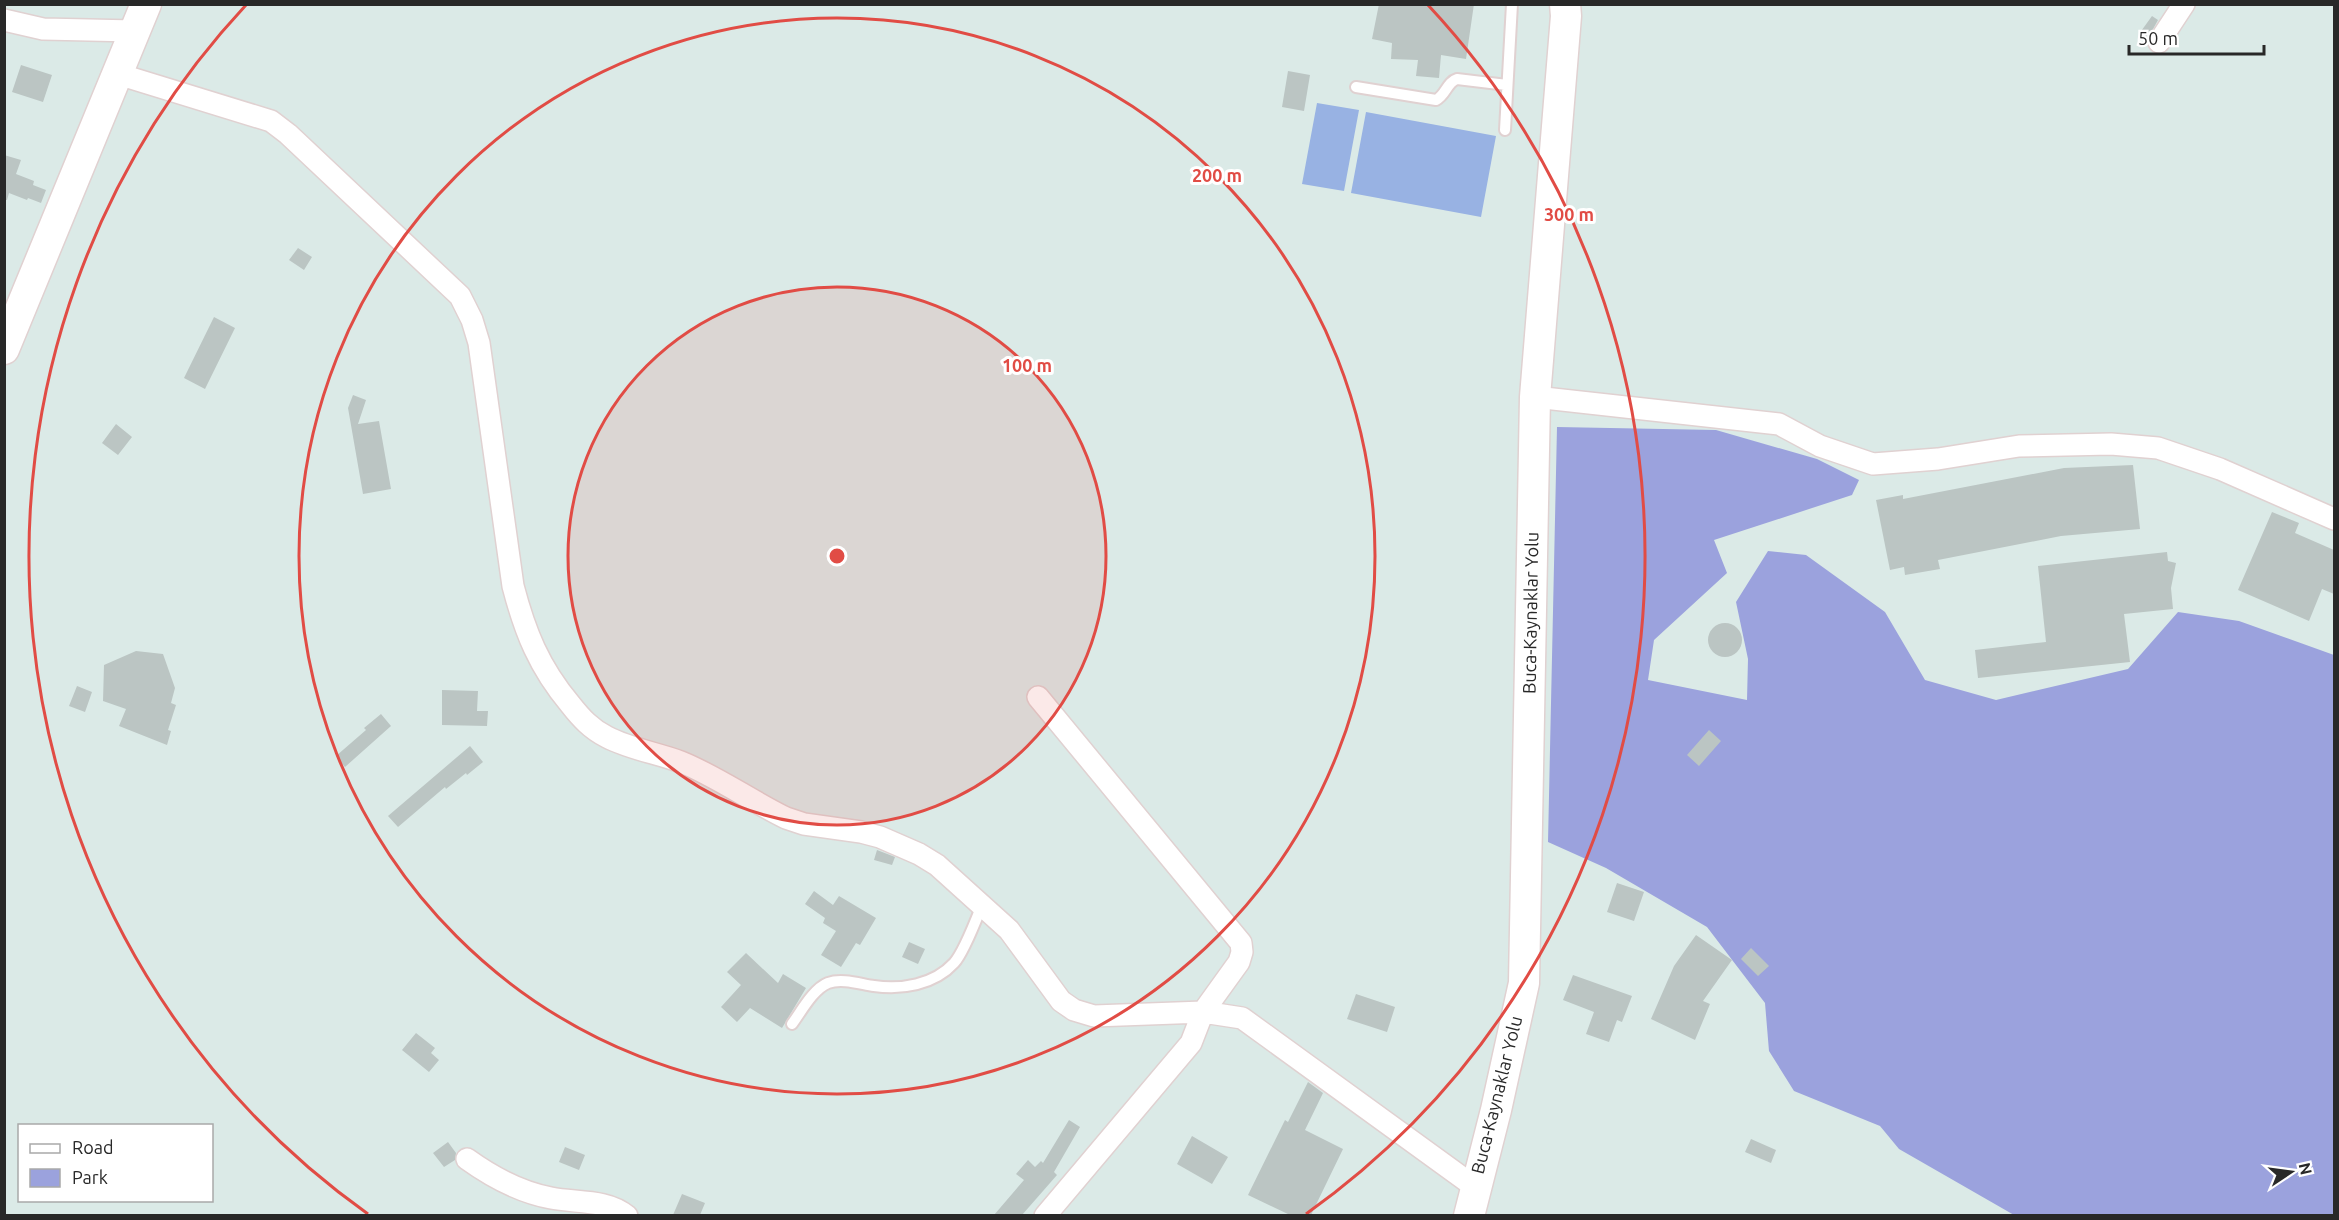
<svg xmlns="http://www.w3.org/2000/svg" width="2339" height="1220" viewBox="0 0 2339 1220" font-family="Ubuntu,sans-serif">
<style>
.green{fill:#9ba2dd}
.pitch{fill:#98b2e3}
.building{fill:#bbc5c3}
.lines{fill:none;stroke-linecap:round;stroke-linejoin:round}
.lane-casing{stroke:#e0d1d1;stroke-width:14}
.street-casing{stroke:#e0d1d1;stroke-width:24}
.secondary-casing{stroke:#e0d1d1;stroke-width:33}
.lane{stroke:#fff;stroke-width:10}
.street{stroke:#fff;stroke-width:21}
.secondary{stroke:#fff;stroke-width:30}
.ring{fill:none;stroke:#e14c45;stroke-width:3}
.labels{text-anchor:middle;stroke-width:6;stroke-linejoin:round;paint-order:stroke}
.street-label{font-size:18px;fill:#282828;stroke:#fff}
.centre{fill:#e14c45;stroke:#fff;stroke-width:3}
.ring-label{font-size:18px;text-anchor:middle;font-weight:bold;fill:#e14c45;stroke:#fff;stroke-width:6;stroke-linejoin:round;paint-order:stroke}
</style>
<rect width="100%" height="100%" fill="#dbeae7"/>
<!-- green -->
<path class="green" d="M 1557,427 L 1716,430 L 1817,459 L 1859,480 L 1852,495 L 1714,540 L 1727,573 L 1654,640 L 1648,680 L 1747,700 L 1748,659 L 1736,602 L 1768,551 L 1806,555 L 1885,612 L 1925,680 L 1996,700 L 2128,669 L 2178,612 L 2239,621 L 2334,655 L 2334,1215 L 2014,1215 L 1899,1149 L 1880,1126 L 1794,1091 L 1769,1051 L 1765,1003 L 1707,927 L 1606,868 L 1548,842 Z"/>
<!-- pitch -->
<path class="pitch" d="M 1317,103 L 1359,110 L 1344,191 L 1302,184 Z
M 1366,112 L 1496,136 L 1481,217 L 1351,193 Z"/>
<!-- building -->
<path class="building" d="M 1379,4 L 1474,4 L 1466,59 L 1441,55 L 1439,78 L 1416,76 L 1418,60 L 1391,59 L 1392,43 L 1372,39 Z
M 2152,16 L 2158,20 L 2147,40 L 2139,34 Z
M 21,65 L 52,75 L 43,102 L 12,92 Z
M 1288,71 L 1310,75 L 1304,111 L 1282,107 Z
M 4,155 L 21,160 L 16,174 L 34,181 L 33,185 L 46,190 L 41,203 L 28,198 L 27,200 L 9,193 L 7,200 L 4,200 Z
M 298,248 L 312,257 L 304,270 L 289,260 Z
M 214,317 L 235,328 L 205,389 L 184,378 Z
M 353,395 L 366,400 L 358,424 L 379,421 L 391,489 L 363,494 L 348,408 Z
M 116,424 L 132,437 L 118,455 L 102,443 Z
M 2133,465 L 2140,529 L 2061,536 L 1938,560 L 1940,569 L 1905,575 L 1904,567 L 1890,570 L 1876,500 L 1903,495 L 1903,499 L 2064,468 Z
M 2272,512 L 2299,523 L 2295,533 L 2334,550 L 2334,594 L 2322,589 L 2309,621 L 2238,590 Z
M 2167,552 L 2168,561 L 2176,563 L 2171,588 L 2173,609 L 2124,614 L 2130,662 L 1978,678 L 1975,650 L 2046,642 L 2038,566 Z
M1708 640a17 17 0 1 1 34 0a17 17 0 1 1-34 0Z
M 136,651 L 163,654 L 175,688 L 171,703 L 176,705 L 168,730 L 171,731 L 167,745 L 119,726 L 126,709 L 103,701 L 104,665 Z
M 77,686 L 92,692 L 85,712 L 69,706 Z
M 442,690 L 478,691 L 477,711 L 488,711 L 487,726 L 442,725 Z
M 381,714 L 391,726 L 345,767 L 336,756 L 366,730 L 364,728 Z
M 1709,730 L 1721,741 L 1699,766 L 1687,755 Z
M 470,746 L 483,762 L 467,775 L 466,773 L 446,789 L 445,787 L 398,827 L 388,816 Z
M 877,850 L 895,857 L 892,865 L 874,860 Z
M 1617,883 L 1644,892 L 1634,921 L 1607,912 Z
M 814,891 L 833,905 L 839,896 L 876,918 L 860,945 L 856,943 L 841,967 L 821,955 L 836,931 L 823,923 L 825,918 L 805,904 Z
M 1696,935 L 1732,960 L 1703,1001 L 1710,1004 L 1695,1040 L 1651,1019 L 1674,966 Z
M 909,942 L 925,949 L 918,964 L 902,957 Z
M 1751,948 L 1769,966 L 1758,976 L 1741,959 Z
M 746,953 L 778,983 L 783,974 L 806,988 L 782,1028 L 750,1008 L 737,1022 L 721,1007 L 741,985 L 727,972 Z
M 1573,975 L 1632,996 L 1622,1022 L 1617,1020 L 1609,1042 L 1586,1034 L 1594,1012 L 1563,1000 Z
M 1356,994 L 1395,1007 L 1387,1032 L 1347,1019 Z
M 416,1033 L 435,1048 L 431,1053 L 439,1060 L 429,1072 L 402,1050 Z
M 1308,1082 L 1323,1093 L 1305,1130 L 1343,1149 L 1311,1215 L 1290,1215 L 1248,1195 L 1285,1120 L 1288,1122 Z
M 1069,1120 L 1080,1127 L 1054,1172 L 1057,1175 L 1022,1215 L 994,1215 L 1024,1180 L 1016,1174 L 1028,1160 L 1035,1167 L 1041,1161 L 1043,1163 Z
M 1192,1136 L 1228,1157 L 1212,1184 L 1177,1164 Z
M 1751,1139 L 1776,1150 L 1771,1163 L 1745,1152 Z
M 448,1142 L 456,1153 L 455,1160 L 444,1167 L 433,1153 Z
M 565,1147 L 585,1155 L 579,1170 L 559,1162 Z
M 682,1194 L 705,1203 L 700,1215 L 673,1215 Z"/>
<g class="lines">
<!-- lane casing -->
<g class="lane-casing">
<path id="lane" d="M 1356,87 L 1436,100 C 1446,95 1447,82 1457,79 L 1507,85
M 1505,130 L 1512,4
M 792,1024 C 801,1012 813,989 828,983 C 842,978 860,984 874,986 C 901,990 934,985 954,963 C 964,952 976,920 982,905"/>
</g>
<!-- street casing -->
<g class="street-casing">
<path id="street" d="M 4,20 L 43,29 L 135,31
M 2159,42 L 2184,4
M 118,74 L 271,121 L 288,134 L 460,296 L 472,320 L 479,343 L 513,586 C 525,632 539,667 570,704 C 581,718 591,729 607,737 C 630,749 657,753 681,762 C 716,776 751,801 786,818 L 804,824 L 861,832 L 880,837 L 919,854 L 937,865 L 1009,930 L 1061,1001 L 1074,1010 L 1094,1016 L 1203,1012 L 1239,962 L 1242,952 L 1241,943 L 1038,697
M 1535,397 L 1779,424 L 1820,446 L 1873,464 L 1938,459 L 2019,446 L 2111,444 L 2158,448 L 2220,469 L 2334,519
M 467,1159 C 492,1177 519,1192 551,1198 C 575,1203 607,1199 627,1216
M 1045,1216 L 1191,1043 L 1203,1012 L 1242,1018 L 1475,1187"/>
</g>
<!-- secondary casing -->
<g class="secondary-casing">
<path id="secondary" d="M 4,349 L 146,4
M 1469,1216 L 1496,1110 L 1524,983 L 1535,397 L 1566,16 L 1565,4"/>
</g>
<!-- lane -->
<use href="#lane" class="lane"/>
<!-- street -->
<use href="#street" class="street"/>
<!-- secondary -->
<use href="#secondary" class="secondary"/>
</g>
<!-- distance rings -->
<circle cx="837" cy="556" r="269" fill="#e14c45" fill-opacity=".12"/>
<g class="ring">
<circle cx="837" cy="556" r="269"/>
<circle cx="837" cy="556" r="538"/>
<path d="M368 1214A808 808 0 0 1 246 5M1428 5A808 808 0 0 1 1306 1214"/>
</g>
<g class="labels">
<!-- street labels -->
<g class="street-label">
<text transform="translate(1531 613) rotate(-89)" y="6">Buca-Kaynaklar Yolu</text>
<text transform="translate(1497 1095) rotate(-76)" y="6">Buca-Kaynaklar Yolu</text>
</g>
</g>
<circle cx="837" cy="556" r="9" class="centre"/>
<g class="ring-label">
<text x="1217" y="182">200 m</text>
<text x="1569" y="221">300 m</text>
<text x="1027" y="372">100 m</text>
</g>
<!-- border -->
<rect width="2339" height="1220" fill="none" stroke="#282828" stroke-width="12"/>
<!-- legend -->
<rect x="18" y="1124" width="195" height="78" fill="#ffffff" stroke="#a9a9a9" stroke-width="1.5"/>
<rect x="30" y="1144" width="30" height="9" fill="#ffffff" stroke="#a9a9a9" stroke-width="1.5"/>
<text x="72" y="1154" font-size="18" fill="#282828">Road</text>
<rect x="30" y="1169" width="30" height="18" fill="#9ba2dd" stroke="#a9a9a9" stroke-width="1.5"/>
<text x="72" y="1184" font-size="18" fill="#282828">Park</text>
<!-- north arrow -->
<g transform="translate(2291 1172) rotate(77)" stroke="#ffffff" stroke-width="4.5" paint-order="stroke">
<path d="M0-4.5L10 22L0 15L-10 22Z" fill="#282828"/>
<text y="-9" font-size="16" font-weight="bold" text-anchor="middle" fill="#282828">N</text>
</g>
<!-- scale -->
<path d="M2129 45v9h135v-9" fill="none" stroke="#282828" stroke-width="3"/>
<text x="2138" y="45" font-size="18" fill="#282828" stroke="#ffffff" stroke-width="4.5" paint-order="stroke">50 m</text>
</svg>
